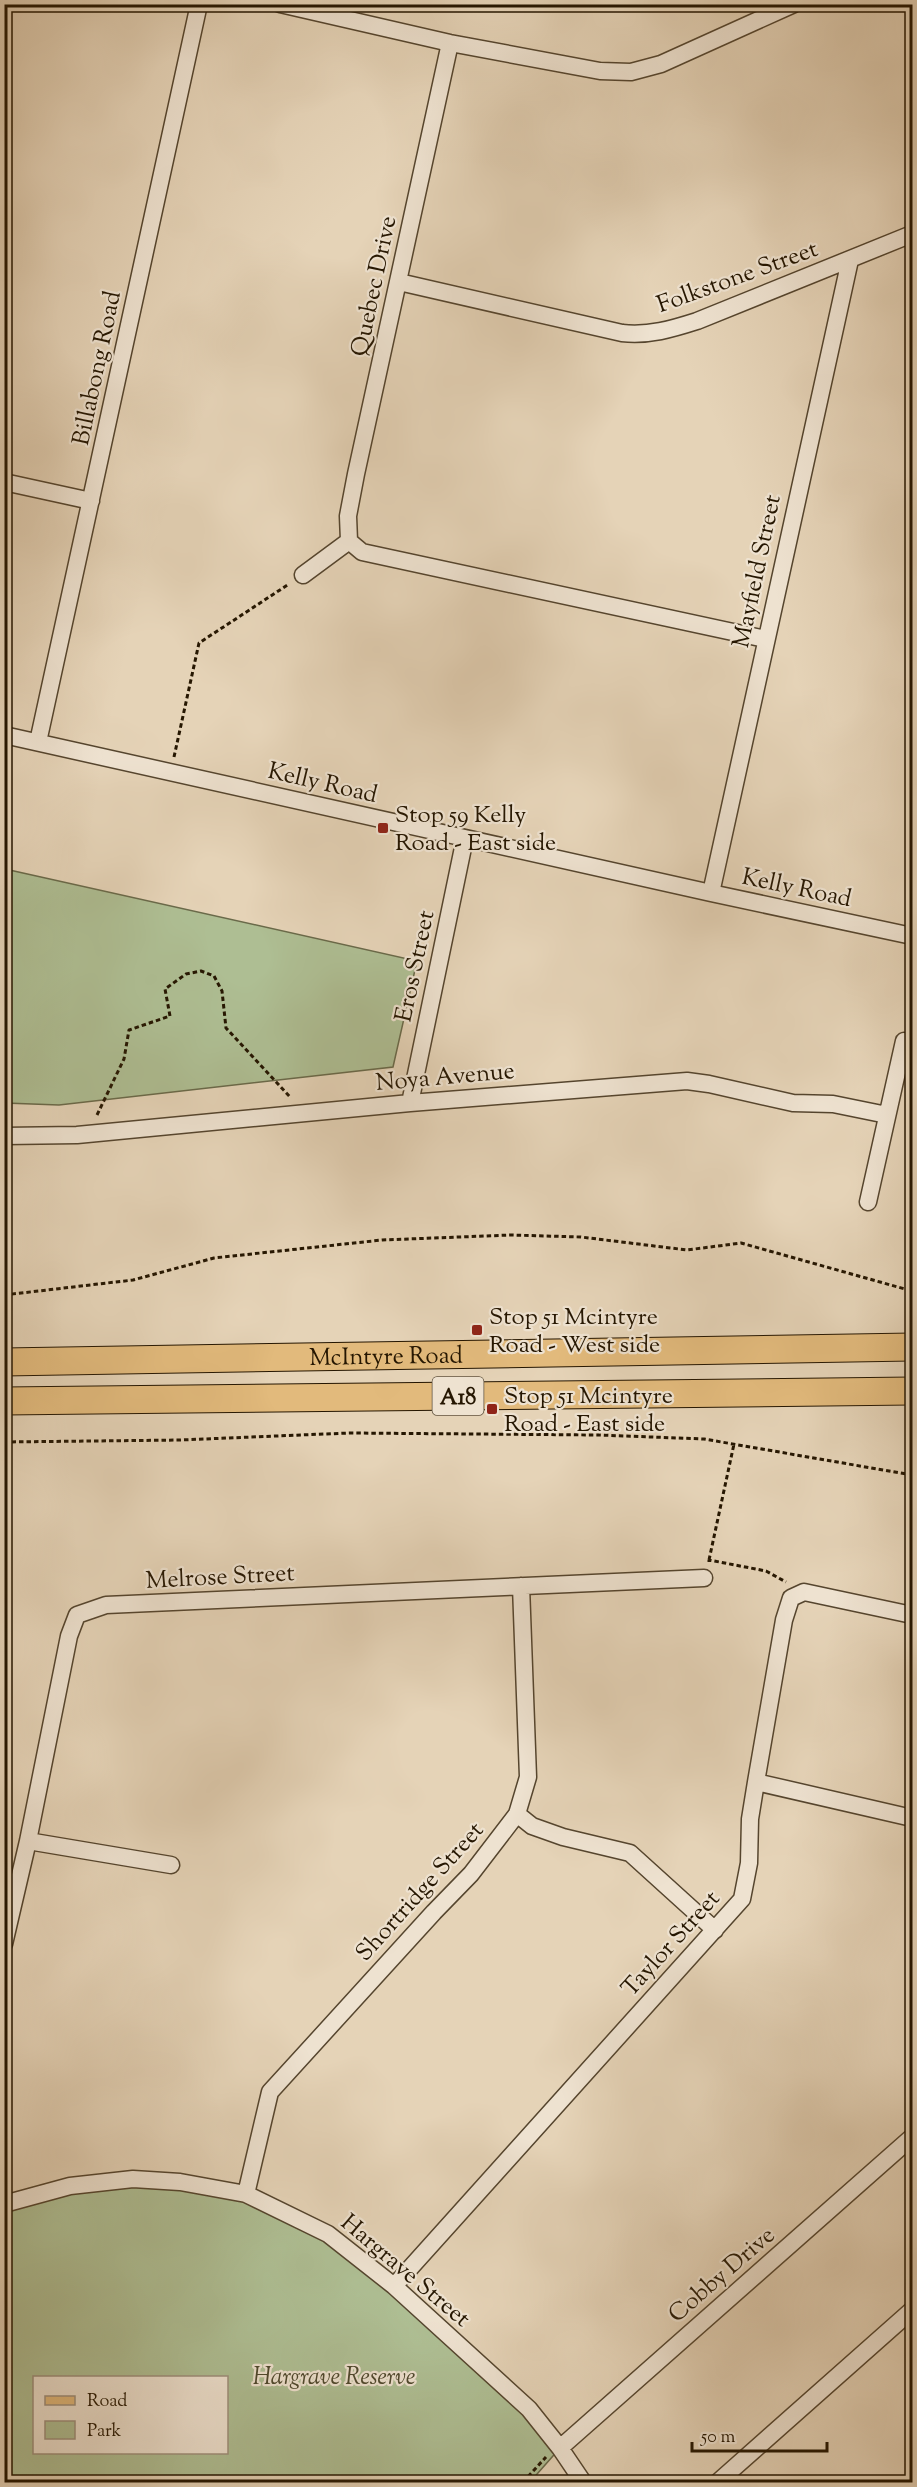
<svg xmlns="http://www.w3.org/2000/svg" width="917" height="2487" viewBox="0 0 917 2487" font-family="'Sorts Mill Goudy',serif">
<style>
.green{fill:#aebe93;stroke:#6a6a4a;stroke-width:1.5;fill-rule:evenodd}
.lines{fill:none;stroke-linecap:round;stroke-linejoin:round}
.street-casing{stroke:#55452e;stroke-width:19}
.primary-casing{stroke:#251601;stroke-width:29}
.path{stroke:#251601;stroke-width:3;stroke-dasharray:4.5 3;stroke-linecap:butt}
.street{stroke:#eee2d0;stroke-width:16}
.primary{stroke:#e2ba7c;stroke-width:27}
.poi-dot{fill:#8f2418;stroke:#eee2d0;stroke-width:2}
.labels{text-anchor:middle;stroke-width:4.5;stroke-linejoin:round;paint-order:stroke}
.shield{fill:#eee2d0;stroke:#61533f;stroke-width:1.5}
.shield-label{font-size:22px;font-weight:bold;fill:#251601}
.street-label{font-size:24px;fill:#251601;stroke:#eee2d0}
.poi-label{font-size:24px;fill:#251601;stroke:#eee2d0;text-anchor:start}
.park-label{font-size:24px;font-style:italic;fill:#4e482d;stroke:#eee2d0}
</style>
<rect width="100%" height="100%" fill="#e5d3b7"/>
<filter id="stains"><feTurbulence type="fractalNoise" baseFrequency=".00333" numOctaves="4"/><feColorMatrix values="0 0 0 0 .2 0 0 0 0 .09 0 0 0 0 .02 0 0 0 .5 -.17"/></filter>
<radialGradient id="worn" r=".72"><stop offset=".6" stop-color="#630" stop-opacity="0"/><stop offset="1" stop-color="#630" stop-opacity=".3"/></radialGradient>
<!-- green -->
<path class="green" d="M 5,869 L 417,961 L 393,1067 L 59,1105 L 5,1103 Z
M 133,2179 L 246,2194 L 328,2234 L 560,2448 L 530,2482 L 5,2482 L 5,2205 ZM 34,2378 L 226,2378 L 226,2452 L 34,2452 Z"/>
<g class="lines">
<!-- street casing -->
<g class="street-casing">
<path id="street" d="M 280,4 L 450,43 L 600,71 L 631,72 L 661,64 L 794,4
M 450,43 L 356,474 L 348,516 L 349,541 L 362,552 L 765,639
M 399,282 L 622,333 C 649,336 672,329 697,321 L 912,234
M 4,482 L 91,501
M 303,575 L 349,541
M 4,735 L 711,893 L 912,936
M 38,742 L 199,4
M 711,893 L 850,260
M 410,1103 L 465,838
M 4,1136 L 77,1135 L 410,1103 L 687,1081 L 709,1084 L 793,1103 L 833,1104 L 887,1115
M 868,1202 L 904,1041
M 756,1782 L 912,1818
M 517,1814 L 532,1826 L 563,1837 L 630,1853 L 715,1930
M 28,1841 L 171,1865
M 4,1944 L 28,1841 L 69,1636 L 77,1615 L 106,1605 L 704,1578
M 246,2194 L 270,2092 L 434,1912 L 471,1874 L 517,1814 L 528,1777 L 521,1586
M 4,2204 L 70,2186 L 133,2179 L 180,2182 L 246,2194 L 328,2234 L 394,2286 L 529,2409 L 560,2448 L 583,2482
M 394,2286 L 742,1899 L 749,1863 L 750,1819 L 756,1782 L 784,1620 L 791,1598 L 804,1592 L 912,1615
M 560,2448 L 912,2137
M 718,2482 L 912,2310"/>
</g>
<!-- primary casing -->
<g class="primary-casing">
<g id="primary">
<path id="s1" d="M 4,1362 L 912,1347"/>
<path d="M 4,1401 L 912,1391"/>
</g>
</g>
<!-- path -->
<path class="path" d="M 174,757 L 199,643 L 289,584
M 97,1115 L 124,1059 L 129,1030 L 170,1016 L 165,989 L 186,974 L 201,971 L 214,976 L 222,991 L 226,1028 L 290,1097
M 4,1295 L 133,1280 L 214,1258 L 382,1240 L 511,1235 L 581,1237 L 687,1250 L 741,1243 L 912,1291
M 4,1442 L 180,1440 L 349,1433 L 599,1435 L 704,1439 L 912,1475
M 709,1560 L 734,1444
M 709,1562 L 709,1560 L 766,1571 L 786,1582
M 523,2482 L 546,2457"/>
<!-- street -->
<use href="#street" class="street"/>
<!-- primary -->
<use href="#primary" class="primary"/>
</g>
<!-- markers -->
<g class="poi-dot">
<rect x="377" y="822" width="12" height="12" rx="3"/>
<rect x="471" y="1324" width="12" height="12" rx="3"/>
<rect x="486" y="1403" width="12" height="12" rx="3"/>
</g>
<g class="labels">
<!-- shield labels -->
<rect class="shield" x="432.5" y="1377" width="51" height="38" rx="4.5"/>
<g class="shield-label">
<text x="458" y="1404">A18</text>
</g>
<!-- street labels -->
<g class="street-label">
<text transform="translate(737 276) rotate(-20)" y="8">Folkstone Street</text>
<text transform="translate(373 286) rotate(-78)" y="8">Quebec Drive</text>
<text transform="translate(96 368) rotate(-78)" y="8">Billabong Road</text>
<text transform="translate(756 571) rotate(-78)" y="8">Mayfield Street</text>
<text transform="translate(323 782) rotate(13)" y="8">Kelly Road</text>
<text transform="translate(797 887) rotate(12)" y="8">Kelly Road</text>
<text transform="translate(414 966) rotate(-78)" y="8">Eros Street</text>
<text transform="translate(445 1076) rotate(-5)" y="8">Noya Avenue</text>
<text dy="8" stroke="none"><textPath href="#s1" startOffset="382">McIntyre Road</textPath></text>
<text transform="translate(220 1576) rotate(-3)" y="8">Melrose Street</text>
<text transform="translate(419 1891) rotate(-48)" y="8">Shortridge Street</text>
<text transform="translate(670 1943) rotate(-48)" y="8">Taylor Street</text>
<text transform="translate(406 2270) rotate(40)" y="8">Hargrave Street</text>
<text transform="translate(721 2274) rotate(-41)" y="8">Cobby Drive</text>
</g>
<!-- poi labels -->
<g class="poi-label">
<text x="395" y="822">Stop 59 Kelly<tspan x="395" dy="28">Road - East side</tspan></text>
<text x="489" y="1324">Stop 51 Mcintyre<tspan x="489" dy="28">Road - West side</tspan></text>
<text x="504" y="1403">Stop 51 Mcintyre<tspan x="504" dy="28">Road - East side</tspan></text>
</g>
<!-- park labels -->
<g class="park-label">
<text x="334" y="2384">Hargrave Reserve</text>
</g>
</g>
<!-- margin -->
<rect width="917" height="2487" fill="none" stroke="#e5d3b7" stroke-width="24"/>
<rect x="6" y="6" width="905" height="2475" fill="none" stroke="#251601" stroke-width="3"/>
<rect x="12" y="12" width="893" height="2463" fill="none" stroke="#251601" stroke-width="1.5"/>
<!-- legend -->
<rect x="33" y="2376" width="195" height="78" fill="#eee2d0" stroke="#9e907d" stroke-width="1.5"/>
<rect x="45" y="2396" width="30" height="9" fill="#e2ba7c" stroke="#9e907d" stroke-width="1.5"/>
<text x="87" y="2406" font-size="18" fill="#251601">Road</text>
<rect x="45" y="2421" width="30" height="18" fill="#aebe93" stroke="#9e907d" stroke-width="1.5"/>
<text x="87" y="2436" font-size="18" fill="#251601">Park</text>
<!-- scale -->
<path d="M692 2442v9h135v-9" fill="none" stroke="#251601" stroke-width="3"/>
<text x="701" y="2442" font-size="18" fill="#251601" stroke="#eee2d0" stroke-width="4.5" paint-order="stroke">50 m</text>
<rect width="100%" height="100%" filter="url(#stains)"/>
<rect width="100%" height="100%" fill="url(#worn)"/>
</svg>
